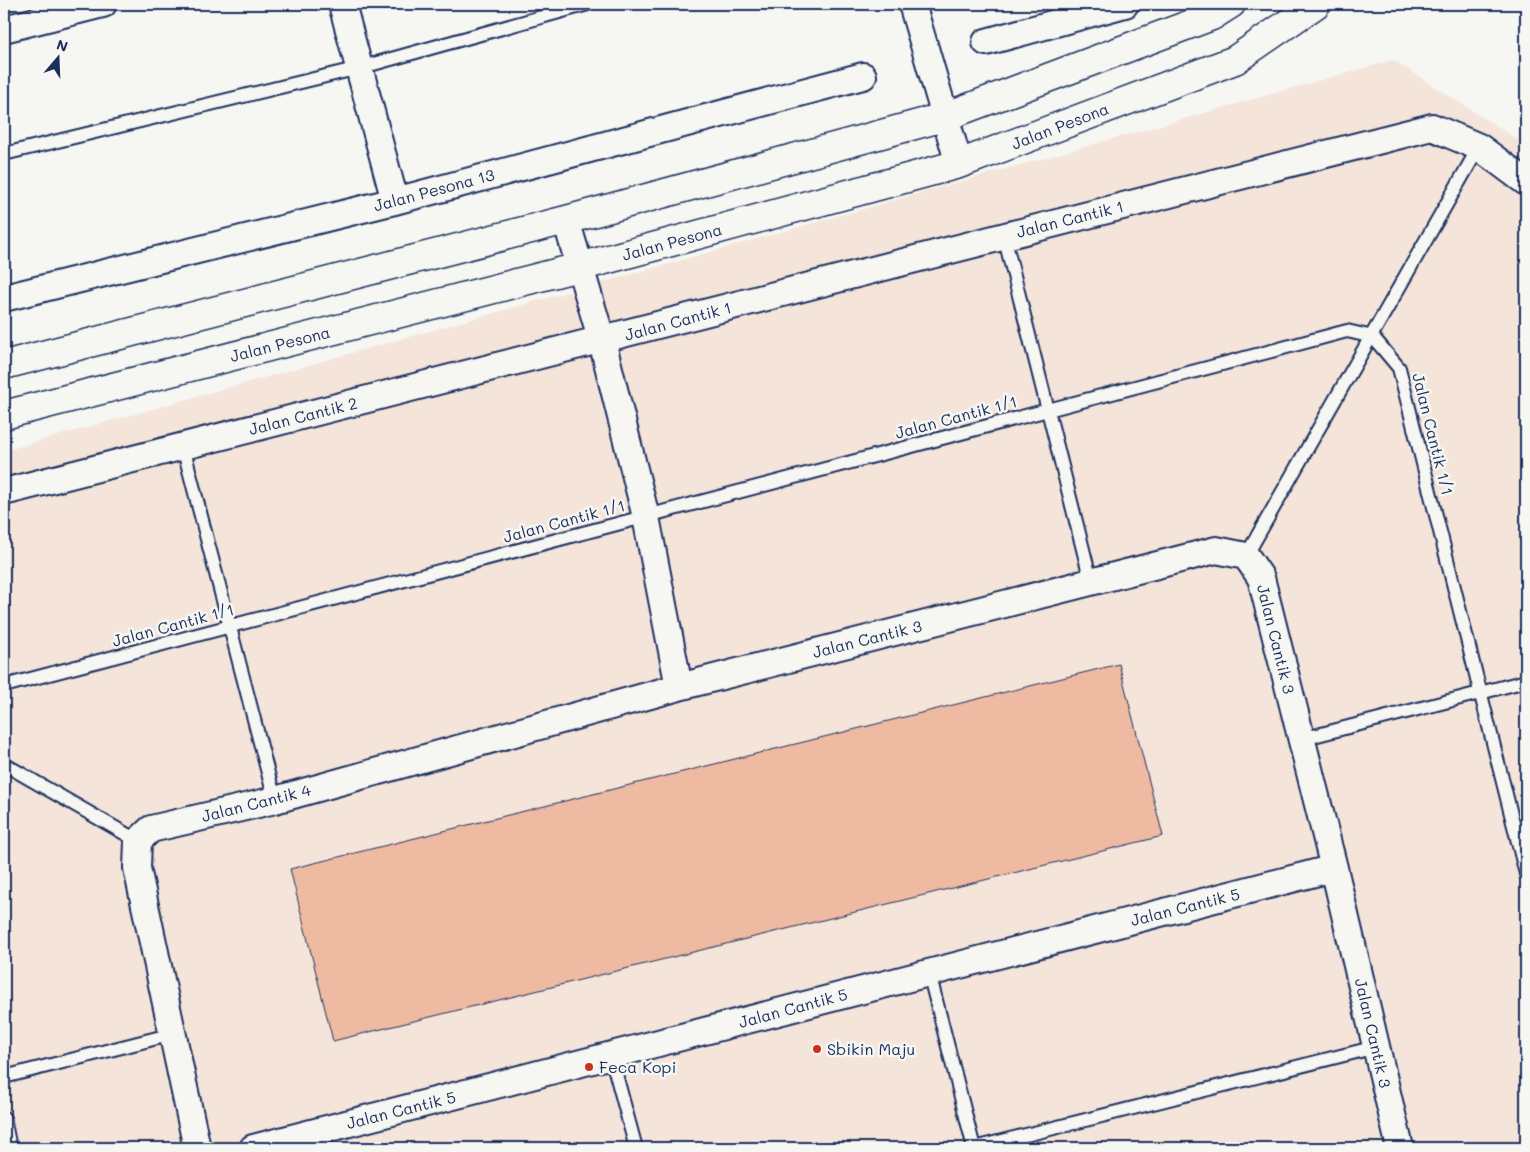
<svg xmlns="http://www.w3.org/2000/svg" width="1530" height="1152" viewBox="0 0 1530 1152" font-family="Mali,sans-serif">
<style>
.built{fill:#f4e4da}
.building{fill:#efbaa2;stroke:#1b2f5e}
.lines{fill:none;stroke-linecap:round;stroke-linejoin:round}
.lane-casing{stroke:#1b2f5e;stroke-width:16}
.street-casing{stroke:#1b2f5e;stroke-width:30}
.secondary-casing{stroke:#1b2f5e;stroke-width:31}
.lane{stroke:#f6f6f2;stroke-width:12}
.street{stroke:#f6f6f2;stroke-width:26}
.secondary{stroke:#f6f6f2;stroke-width:28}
.poi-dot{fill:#c8321e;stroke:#f6f6f2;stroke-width:2}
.labels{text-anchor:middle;stroke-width:5;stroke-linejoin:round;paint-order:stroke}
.street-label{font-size:16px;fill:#1b2f5e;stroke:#f6f6f2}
.poi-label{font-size:16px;fill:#1b2f5e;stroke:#f6f6f2;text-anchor:start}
</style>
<rect width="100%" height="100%" fill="#f6f6f2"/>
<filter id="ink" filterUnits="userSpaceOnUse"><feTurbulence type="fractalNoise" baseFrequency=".02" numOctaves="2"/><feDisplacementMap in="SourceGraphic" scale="10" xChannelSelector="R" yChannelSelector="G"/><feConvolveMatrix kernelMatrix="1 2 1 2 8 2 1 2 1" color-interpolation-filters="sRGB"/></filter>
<g filter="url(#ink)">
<!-- built -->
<path class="built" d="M 1393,60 L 1526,145 L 1526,1148 L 4,1148 L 4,451 Z"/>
<!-- building -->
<path class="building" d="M 1119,664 L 1163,836 L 333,1041 L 290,869 Z"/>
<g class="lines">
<!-- lane casing -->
<g class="lane-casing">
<path id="lane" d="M 4,154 L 359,68 L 588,4
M 1004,236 L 1091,581
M 183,447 L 275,800
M 1246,556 L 1479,147
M 4,686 L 1347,331 L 1373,337 L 1399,368 L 1526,874
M 1302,739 L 1526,681
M 4,764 L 138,841
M 929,973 L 974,1148
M 611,1056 L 636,1148
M 4,1077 L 173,1034
M 4,1118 L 10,1148
M 974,1148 L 1376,1047"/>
</g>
<!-- street casing -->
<g class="street-casing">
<path id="street" d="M 342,4 L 395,201
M 912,4 L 959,164
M 4,29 L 103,4
M 986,42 L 1125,4
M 566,220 L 602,341 L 646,517 L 679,687
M 4,298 L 395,201 L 863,76
M 4,492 L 1432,127 L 1479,147 L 1526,182
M 197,1148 L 137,868 L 138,841 L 151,829 L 275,800 L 679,687 L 1216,550 L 1246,556 L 1261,578 L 1334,868 L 1400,1148
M 253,1148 L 1334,868"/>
</g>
<!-- secondary casing -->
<g class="secondary-casing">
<path id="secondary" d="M 4,365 L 566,220 L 944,117 L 1212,16 L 1231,4
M 4,415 L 579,267 L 959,164 L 1235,60 L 1316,4"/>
</g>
<!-- lane -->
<use href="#lane" class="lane"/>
<!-- street -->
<use href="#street" class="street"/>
<!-- secondary -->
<use href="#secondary" class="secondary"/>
</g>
</g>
<!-- markers -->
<g class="poi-dot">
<circle cx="817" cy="1049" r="5"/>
<circle cx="589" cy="1067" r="5"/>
</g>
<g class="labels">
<!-- street labels -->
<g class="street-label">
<text transform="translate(1060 126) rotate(-21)" y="6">Jalan Pesona</text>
<text transform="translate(434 190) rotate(-15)" y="6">Jalan Pesona 13</text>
<text transform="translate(1070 219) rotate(-14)" y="6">Jalan Cantik 1</text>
<text transform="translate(672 242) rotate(-15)" y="6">Jalan Pesona</text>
<text transform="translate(678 321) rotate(-15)" y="6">Jalan Cantik 1</text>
<text transform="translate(280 344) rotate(-14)" y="6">Jalan Pesona</text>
<text transform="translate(303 416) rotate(-14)" y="6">Jalan Cantik 2</text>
<text transform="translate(956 417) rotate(-15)" y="6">Jalan Cantik 1/1</text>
<text transform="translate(1433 434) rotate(76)" y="6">Jalan Cantik 1/1</text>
<text transform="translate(564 521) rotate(-15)" y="6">Jalan Cantik 1/1</text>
<text transform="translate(173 625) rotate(-15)" y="6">Jalan Cantik 1/1</text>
<text transform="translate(867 639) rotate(-14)" y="6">Jalan Cantik 3</text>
<text transform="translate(1276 639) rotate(76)" y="6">Jalan Cantik 3</text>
<text transform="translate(256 803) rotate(-14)" y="6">Jalan Cantik 4</text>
<text transform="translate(1185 907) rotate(-14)" y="6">Jalan Cantik 5</text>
<text transform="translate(793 1008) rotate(-15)" y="6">Jalan Cantik 5</text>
<text transform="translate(1373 1033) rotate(77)" y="6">Jalan Cantik 3</text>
<text transform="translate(401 1110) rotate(-14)" y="6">Jalan Cantik 5</text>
</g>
<!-- poi labels -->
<g class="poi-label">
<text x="827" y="1055">Sbikin Maju</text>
<text x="599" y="1073">Feca Kopi</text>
</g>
</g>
<!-- margin -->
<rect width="1530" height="1152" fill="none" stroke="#f6f6f2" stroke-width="20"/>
<rect x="10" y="10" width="1510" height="1132" fill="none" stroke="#1b2f5e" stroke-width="2" filter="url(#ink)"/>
<!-- north arrow -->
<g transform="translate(58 58) rotate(19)" stroke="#f6f6f2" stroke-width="4" paint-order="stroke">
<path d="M0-4L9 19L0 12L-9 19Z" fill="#1b2f5e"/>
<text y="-8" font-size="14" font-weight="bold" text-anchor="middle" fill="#1b2f5e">N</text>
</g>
</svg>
